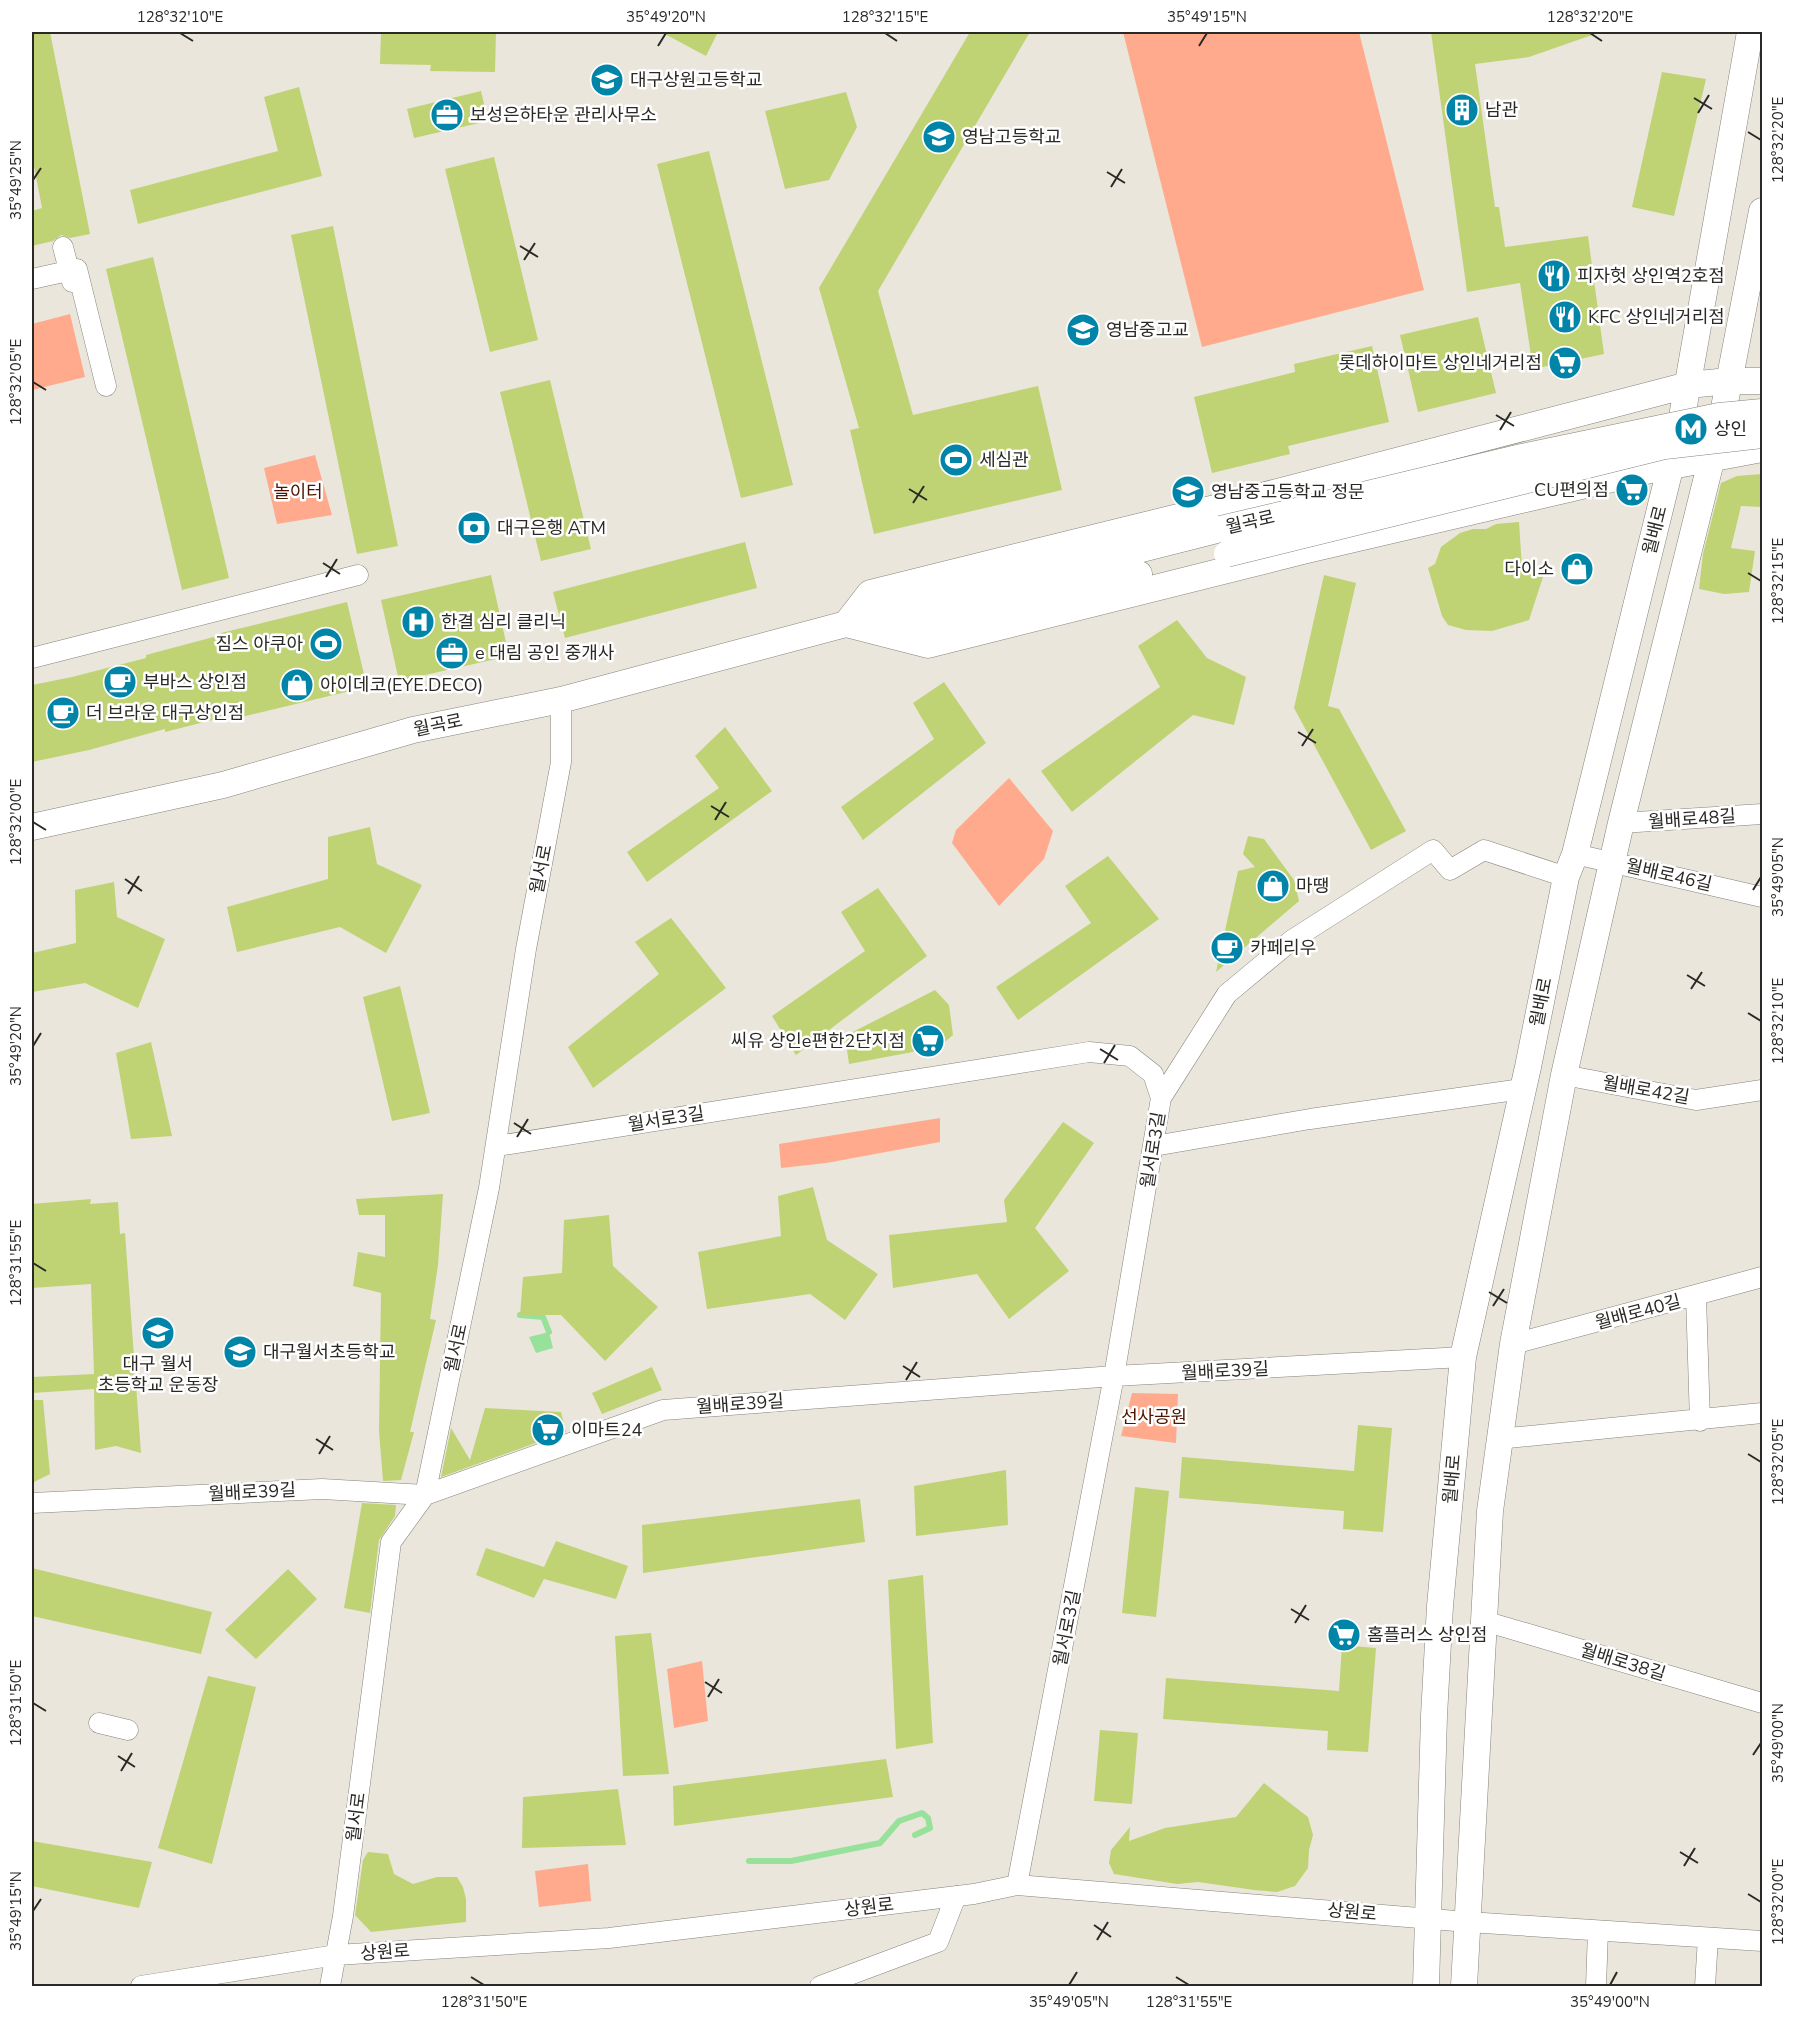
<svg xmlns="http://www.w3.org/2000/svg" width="1794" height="2018" viewBox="0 0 1794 2018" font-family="'Nunito Sans','Noto Sans KR',sans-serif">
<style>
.green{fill:#ffaa8d}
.water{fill:#97e19b}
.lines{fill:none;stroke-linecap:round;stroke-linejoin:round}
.stream{stroke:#97e19b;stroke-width:6}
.building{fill:#bfd375}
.minor-casing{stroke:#858379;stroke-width:21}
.major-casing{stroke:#858379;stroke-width:27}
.minor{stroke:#fff;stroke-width:20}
.major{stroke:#fff;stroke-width:26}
.major-bridge-casing{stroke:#858379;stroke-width:27;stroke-linecap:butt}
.major-bridge{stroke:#fff;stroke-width:26}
.ticks{fill:none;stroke:#2a2925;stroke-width:2}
.labels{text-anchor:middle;stroke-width:5;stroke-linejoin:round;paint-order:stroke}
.poi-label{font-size:18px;fill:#2a2925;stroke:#fff;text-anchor:start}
.park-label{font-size:18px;fill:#4e1500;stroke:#fff}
.street-label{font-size:18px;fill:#2a2925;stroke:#fff}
.neatline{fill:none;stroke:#2a2925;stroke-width:2}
.ticks-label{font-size:15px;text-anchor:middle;fill:#2a2925}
</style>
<rect width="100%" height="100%" fill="#eae6dc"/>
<!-- green -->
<path class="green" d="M 1123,32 L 1359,32 L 1424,290 L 1202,347 Z
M 70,314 L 85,377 L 32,390 L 32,324 Z
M 315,455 L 332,515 L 277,524 L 264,468 Z
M 1009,778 L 1053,831 L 1044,859 L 999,906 L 952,843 L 956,830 Z
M 940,1118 L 940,1142 L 826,1163 L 781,1168 L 779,1144 Z
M 1132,1393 L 1178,1394 L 1176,1443 L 1121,1436 Z
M 702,1661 L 708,1721 L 674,1728 L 667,1669 Z
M 588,1864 L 591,1901 L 539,1907 L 535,1871 Z"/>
<!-- water -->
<path class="water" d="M 549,1332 L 553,1348 L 536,1353 L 529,1337 Z"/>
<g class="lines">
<!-- stream -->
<path class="stream" d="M 520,1315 L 543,1317 L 549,1332
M 749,1861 L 791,1861 L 880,1843 L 899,1821 L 922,1813 L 928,1818 L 930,1828 L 915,1835"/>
</g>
<!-- building -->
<path class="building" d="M 32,32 L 50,32 L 90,234 L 70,238 L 61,235 L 53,241 L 32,246 L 32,211 L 42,208 L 32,156 Z
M 381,32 L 496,32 L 495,72 L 430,71 L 431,65 L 380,64 Z
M 661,32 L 718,32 L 706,56 Z
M 970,32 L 1030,32 L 878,291 L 913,415 L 1038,386 L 1062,490 L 874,534 L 850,430 L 859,428 L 819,288 Z
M 1431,32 L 1595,32 L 1595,34 L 1529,57 L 1475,64 L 1495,207 L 1499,207 L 1505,247 L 1588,236 L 1604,354 L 1533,369 L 1520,283 L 1467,292 Z
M 1662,72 L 1706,79 L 1674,216 L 1632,207 Z
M 299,87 L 322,176 L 138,224 L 130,190 L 278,151 L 264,97 Z
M 481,91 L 488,121 L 414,138 L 407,109 Z
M 846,92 L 857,127 L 829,180 L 785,189 L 765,111 Z
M 709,151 L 793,485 L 741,498 L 657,164 Z
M 494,157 L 538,340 L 490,352 L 445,169 Z
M 333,226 L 398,546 L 357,554 L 291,235 Z
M 153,257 L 229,578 L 182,590 L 106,269 Z
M 1478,317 L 1496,393 L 1418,412 L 1400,335 Z
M 1372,346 L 1389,422 L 1288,446 L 1290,454 L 1212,473 L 1194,397 L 1295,372 L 1294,364 Z
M 550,380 L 591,549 L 541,561 L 500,392 Z
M 1762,474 L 1762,507 L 1741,506 L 1731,548 L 1755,551 L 1749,592 L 1724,594 L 1699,589 L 1703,554 L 1721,483 L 1737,476 Z
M 483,516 L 486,536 L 466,539 L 463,519 Z
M 1519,522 L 1522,568 L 1544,574 L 1529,620 L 1492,631 L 1466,630 L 1448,625 L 1442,616 L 1428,568 L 1435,564 L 1441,547 L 1460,533 L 1473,529 L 1486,529 L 1496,524 Z
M 745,542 L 757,588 L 565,638 L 553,592 Z
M 491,575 L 509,656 L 399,681 L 381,600 Z
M 1324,575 L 1356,583 L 1328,706 L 1339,709 L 1406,831 L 1371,850 L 1294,708 Z
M 347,602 L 367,687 L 241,717 L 240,713 L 165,732 L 165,729 L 89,750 L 32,762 L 32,685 L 72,677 L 146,658 L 146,655 L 221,635 L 221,633 Z
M 1177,620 L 1207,658 L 1246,677 L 1234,725 L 1193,715 L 1072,812 L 1041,771 L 1160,687 L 1138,646 Z
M 944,682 L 986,743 L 863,840 L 841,807 L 934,739 L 913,703 Z
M 725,727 L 772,791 L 647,882 L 627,852 L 719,788 L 695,756 Z
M 370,827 L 377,864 L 422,885 L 386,953 L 340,927 L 237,952 L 227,907 L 328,879 L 328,837 Z
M 1248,836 L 1264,839 L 1294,880 L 1299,901 L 1216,972 L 1238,871 L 1255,867 L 1243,854 Z
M 1108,856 L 1159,919 L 1018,1020 L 996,987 L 1091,923 L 1065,886 Z
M 114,882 L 117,917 L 165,939 L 138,1008 L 85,983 L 32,992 L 32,953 L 76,943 L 75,890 Z
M 878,888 L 927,956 L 796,1055 L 772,1016 L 865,951 L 841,912 Z
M 671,918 L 726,988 L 593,1088 L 568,1047 L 659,974 L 635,942 Z
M 400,986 L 430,1113 L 392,1121 L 363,997 Z
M 935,990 L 949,1005 L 953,1035 L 939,1047 L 849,1064 L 845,1036 Z
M 151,1042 L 172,1136 L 131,1139 L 116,1053 Z
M 1063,1122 L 1094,1143 L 1035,1228 L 1069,1271 L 1009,1319 L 977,1274 L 893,1288 L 889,1235 L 1007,1222 L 1004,1200 Z
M 813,1187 L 827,1240 L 878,1274 L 845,1320 L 810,1294 L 707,1309 L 698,1252 L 781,1236 L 778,1196 Z
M 443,1194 L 438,1265 L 430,1319 L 436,1320 L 410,1432 L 414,1432 L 401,1480 L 383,1481 L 379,1431 L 381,1293 L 353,1286 L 358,1252 L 385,1257 L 385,1215 L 359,1215 L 356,1199 Z
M 91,1199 L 90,1204 L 118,1202 L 120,1234 L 125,1233 L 141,1453 L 116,1446 L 95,1450 L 94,1389 L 32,1393 L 32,1377 L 94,1374 L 91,1284 L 32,1288 L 32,1204 Z
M 609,1215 L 613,1266 L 658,1307 L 605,1361 L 561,1315 L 520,1315 L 523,1277 L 562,1273 L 564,1220 Z
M 652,1367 L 662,1390 L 602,1414 L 592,1393 Z
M 32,1400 L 43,1400 L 50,1474 L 32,1483 Z
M 485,1408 L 561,1412 L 566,1432 L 441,1477 L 451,1428 L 470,1460 Z
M 1358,1425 L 1392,1428 L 1383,1532 L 1343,1529 L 1344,1511 L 1179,1498 L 1182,1457 L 1354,1471 Z
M 1006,1470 L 1008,1525 L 916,1536 L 914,1486 Z
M 1135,1487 L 1169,1491 L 1156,1617 L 1122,1613 Z
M 860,1499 L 865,1542 L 643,1573 L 642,1525 Z
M 362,1503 L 396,1505 L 395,1516 L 379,1540 L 370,1613 L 344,1608 Z
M 556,1541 L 628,1566 L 616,1599 L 544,1579 L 534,1598 L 476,1575 L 486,1548 L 544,1567 Z
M 32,1568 L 212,1612 L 201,1654 L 32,1616 Z
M 288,1569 L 317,1599 L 256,1659 L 225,1630 Z
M 923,1575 L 933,1743 L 896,1749 L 888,1580 Z
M 651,1633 L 669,1774 L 623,1776 L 615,1636 Z
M 1342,1645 L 1376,1648 L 1368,1752 L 1327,1750 L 1328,1731 L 1163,1719 L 1166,1678 L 1339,1691 Z
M 208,1676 L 256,1687 L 212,1864 L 158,1848 Z
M 1100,1730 L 1138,1733 L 1132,1804 L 1094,1801 Z
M 886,1759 L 893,1797 L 674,1826 L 673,1786 Z
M 1264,1783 L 1308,1817 L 1313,1835 L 1309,1850 L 1308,1868 L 1295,1886 L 1277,1892 L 1254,1890 L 1198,1882 L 1177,1884 L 1114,1874 L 1109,1863 L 1111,1850 L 1130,1827 L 1129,1841 L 1165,1828 L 1236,1817 Z
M 618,1789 L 626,1845 L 522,1848 L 523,1797 Z
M 32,1841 L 152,1862 L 139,1908 L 32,1886 Z
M 368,1852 L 388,1854 L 394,1874 L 413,1884 L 437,1877 L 457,1877 L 463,1887 L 466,1899 L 466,1922 L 371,1932 L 355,1915 L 363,1860 Z"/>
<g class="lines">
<!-- minor casing -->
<g class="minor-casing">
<path id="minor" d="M 63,247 L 72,282
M 32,279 L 77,269 L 106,386
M 32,658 L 358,575
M 1621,823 L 1762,814
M 1575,854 L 1762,897
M 1564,1075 L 1696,1100 L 1762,1090
M 1161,1098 L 1227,994 L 1292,940 L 1433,850 L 1450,870 L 1484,850 L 1566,877
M 497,1146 L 1089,1052 L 1130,1056 L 1153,1074 L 1161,1098 L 1114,1376 L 1017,1885
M 1154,1146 L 1310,1119 L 1522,1089
M 1696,1296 L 1700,1421
M 1513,1344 L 1762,1277
M 1498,1439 L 1762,1413
M 32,1503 L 322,1489 L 425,1495 L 663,1410 L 1114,1376 L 1463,1357
M 1484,1621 L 1762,1703
M 99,1723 L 128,1730
M 141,1986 L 336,1955 L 609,1938 L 974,1894 L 1017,1885 L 1468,1922 L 1762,1941
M 330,1986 L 343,1916 L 391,1542 L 425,1495 L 489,1188 L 526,949 L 561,762 L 561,700
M 820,1986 L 938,1942 L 956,1896
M 1596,1986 L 1598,1931
M 1705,1986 L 1708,1938"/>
</g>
<!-- major casing -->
<g class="major-casing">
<path id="major" d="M 849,623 L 1221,529
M 846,624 L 870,593 L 1231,504 L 1688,385 L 1729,381 L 1762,381
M 888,625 L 920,626 L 1139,574
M 32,827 L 223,785 L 413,730 L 561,700 L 846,624 L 928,645 L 1303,551 L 1650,470 L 1762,449
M 1426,1986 L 1434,1716 L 1440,1606 L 1463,1357 L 1528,1067 L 1566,877 L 1575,854 L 1680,428 L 1750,32
M 1464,1986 L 1490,1511 L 1513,1344 L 1564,1075 L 1621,823 L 1723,413 L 1762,211"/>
</g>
<!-- minor -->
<use href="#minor" class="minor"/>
<!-- major -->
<use href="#major" class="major"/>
<!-- major-bridge casing -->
<g class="major-bridge-casing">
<path id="major-bridge" d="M 1221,529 L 1522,457 L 1719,416 L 1762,412
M 1227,554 L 1665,446 L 1762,435"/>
</g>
<!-- major-bridge -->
<use href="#major-bridge" class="major-bridge"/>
</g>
<!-- ticks -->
<path class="ticks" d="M 180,33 L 193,41M 885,33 L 897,41M 1590,33 L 1602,41M 658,46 L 666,33M 1199,46 L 1207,33M 1694,98 L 1712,109M 1698,113 L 1709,95M 1748,132 L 1761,140M 1107,172 L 1125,183M 33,180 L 41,168M 1111,187 L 1122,169M 520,246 L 538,257M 524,260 L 535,243M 33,382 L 46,390M 1496,415 L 1514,426M 1500,430 L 1511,412M 909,489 L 927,500M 913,503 L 924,486M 323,563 L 340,574M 1748,573 L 1761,581M 326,577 L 337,559M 1298,732 L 1316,743M 1302,746 L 1313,729M 711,806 L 729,817M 715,820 L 726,802M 33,822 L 46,830M 125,879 L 142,891M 1753,890 L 1761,877M 128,894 L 139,876M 1687,975 L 1705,986M 1691,989 L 1702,972M 1748,1013 L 1761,1021M 33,1046 L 41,1033M 1100,1049 L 1118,1060M 1104,1063 L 1115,1045M 514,1123 L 531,1134M 517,1137 L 528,1119M 33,1263 L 46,1271M 1489,1292 L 1507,1303M 1493,1306 L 1504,1289M 903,1366 L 920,1377M 906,1380 L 917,1362M 316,1439 L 333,1450M 319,1454 L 330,1436M 1748,1454 L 1761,1462M 1291,1609 L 1309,1620M 1295,1623 L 1306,1605M 705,1682 L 722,1693M 708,1697 L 719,1679M 33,1703 L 46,1711M 1753,1755 L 1761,1743M 118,1756 L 135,1767M 121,1771 L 132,1753M 1680,1852 L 1698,1863M 1684,1866 L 1695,1848M 1748,1894 L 1761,1902M 33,1911 L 41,1899M 1094,1925 L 1111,1937M 1097,1940 L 1108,1922M 471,1977 L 484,1985M 1176,1977 L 1189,1985M 1069,1985 L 1077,1972M 1610,1985 L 1617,1972"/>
<!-- icons -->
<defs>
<g id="school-disc" transform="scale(1.725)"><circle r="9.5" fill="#0084a7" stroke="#fff"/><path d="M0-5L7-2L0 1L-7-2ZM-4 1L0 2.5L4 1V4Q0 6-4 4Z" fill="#fff"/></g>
<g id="building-disc" transform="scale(1.725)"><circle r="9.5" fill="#0084a7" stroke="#fff"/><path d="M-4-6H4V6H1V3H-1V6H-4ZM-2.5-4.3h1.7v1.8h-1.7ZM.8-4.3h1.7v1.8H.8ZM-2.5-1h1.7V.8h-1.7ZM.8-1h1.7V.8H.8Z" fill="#fff"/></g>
<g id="office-disc" transform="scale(1.725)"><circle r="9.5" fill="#0084a7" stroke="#fff"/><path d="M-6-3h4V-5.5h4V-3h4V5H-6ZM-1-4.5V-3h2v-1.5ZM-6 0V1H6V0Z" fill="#fff"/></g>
<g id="restaurant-disc" transform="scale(1.725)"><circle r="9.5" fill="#0084a7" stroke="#fff"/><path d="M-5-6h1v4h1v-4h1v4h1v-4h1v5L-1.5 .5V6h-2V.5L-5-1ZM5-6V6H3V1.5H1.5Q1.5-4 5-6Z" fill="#fff"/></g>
<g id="supermarket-disc" transform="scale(1.725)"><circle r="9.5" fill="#0084a7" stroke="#fff"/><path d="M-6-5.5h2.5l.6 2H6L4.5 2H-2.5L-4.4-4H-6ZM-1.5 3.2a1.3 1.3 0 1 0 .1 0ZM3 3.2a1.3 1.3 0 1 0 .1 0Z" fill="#fff"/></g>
<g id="metro-disc" transform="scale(1.725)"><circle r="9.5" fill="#0084a7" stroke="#fff"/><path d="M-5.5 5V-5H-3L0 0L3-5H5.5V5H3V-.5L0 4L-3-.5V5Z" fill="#fff"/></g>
<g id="stadium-disc" transform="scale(1.725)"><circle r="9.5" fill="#0084a7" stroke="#fff"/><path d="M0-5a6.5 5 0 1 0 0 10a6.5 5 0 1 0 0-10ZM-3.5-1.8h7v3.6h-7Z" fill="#fff"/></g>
<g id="bank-disc" transform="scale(1.725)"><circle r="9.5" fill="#0084a7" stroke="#fff"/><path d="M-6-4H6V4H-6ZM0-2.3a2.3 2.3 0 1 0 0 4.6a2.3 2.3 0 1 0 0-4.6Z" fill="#fff"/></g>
<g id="shop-disc" transform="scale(1.725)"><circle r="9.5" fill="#0084a7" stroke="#fff"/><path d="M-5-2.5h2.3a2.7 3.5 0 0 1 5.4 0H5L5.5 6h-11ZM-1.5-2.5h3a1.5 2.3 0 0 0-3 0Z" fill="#fff"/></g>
<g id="hospital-disc" transform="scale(1.725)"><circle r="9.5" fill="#0084a7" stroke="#fff"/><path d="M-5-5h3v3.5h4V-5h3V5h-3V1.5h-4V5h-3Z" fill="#fff"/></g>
<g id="cafe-disc" transform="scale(1.725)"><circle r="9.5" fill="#0084a7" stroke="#fff"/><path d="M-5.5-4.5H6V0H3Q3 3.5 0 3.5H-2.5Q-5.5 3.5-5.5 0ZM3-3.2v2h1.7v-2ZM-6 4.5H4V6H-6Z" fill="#fff"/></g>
</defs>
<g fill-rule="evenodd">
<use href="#school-disc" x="607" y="80"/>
<use href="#building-disc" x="1462" y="110"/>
<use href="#office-disc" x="447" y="115"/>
<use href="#school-disc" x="939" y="137"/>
<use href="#restaurant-disc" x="1554" y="276"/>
<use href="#restaurant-disc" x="1565" y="317"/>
<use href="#school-disc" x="1083" y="330"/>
<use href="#supermarket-disc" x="1565" y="363"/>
<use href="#metro-disc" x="1691" y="429"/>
<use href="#stadium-disc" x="956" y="460"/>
<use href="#supermarket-disc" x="1632" y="490"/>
<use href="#school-disc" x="1188" y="492"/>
<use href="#bank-disc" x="474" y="528"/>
<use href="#shop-disc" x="1577" y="569"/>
<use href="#hospital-disc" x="418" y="622"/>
<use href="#stadium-disc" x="326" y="644"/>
<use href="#office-disc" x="452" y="653"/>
<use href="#cafe-disc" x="120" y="682"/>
<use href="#shop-disc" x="297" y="685"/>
<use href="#cafe-disc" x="63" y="713"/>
<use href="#shop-disc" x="1273" y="886"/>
<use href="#cafe-disc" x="1227" y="948"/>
<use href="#supermarket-disc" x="928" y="1041"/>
<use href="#school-disc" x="158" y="1333"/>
<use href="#school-disc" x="240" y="1352"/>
<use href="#supermarket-disc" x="548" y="1430"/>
<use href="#supermarket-disc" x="1344" y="1635"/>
</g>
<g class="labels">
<!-- poi labels -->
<g class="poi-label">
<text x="630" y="86">대구상원고등학교</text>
<text x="1485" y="116">남관</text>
<text x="470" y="121">보성은하타운 관리사무소</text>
<text x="962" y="143">영남고등학교</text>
<text x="1577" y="282">피자헛 상인역2호점</text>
<text x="1588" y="323">KFC 상인네거리점</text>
<text x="1106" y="336">영남중고교</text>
<text x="1542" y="369" text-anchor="end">롯데하이마트 상인네거리점</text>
<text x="1714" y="435">상인</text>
<text x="979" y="466">세심관</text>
<text x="1609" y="496" text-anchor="end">CU편의점</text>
<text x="1211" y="498">영남중고등학교 정문</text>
<text x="497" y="534">대구은행 ATM</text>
<text x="1554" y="575" text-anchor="end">다이소</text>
<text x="441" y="628">한결 심리 클리닉</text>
<text x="303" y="650" text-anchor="end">짐스 아쿠아</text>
<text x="475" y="659">e 대림 공인 중개사</text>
<text x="143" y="688">부바스 상인점</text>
<text x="320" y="691">아이데코(EYE.DECO)</text>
<text x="86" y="719">더 브라운 대구상인점</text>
<text x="1296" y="892">마땡</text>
<text x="1250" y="954">카페리우</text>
<text x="905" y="1047" text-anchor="end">씨유 상인e편한2단지점</text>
<text x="263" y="1358">대구월서초등학교</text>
<text x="158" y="1370" text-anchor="middle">대구 월서<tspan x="158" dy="21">초등학교 운동장</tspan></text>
<text x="571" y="1436">이마트24</text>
<text x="1367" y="1641">홈플러스 상인점</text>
</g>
<!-- park labels -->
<g class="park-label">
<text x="298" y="498">놀이터</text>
<text x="1154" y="1423">선사공원</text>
</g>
<!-- street labels -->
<g class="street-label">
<text transform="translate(1250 522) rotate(-13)" y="6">월곡로</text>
<text transform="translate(1655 530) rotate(-76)" y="6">월배로</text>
<text transform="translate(438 725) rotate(-12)" y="6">월곡로</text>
<text transform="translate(1692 819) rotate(-4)" y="6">월배로48길</text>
<text transform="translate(541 869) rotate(-79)" y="6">월서로</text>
<text transform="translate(1669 875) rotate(13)" y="6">월배로46길</text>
<text transform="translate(1541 1002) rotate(-79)" y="6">월배로</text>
<text transform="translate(1646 1090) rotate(10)" y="6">월배로42길</text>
<text transform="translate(666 1119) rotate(-9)" y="6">월서로3길</text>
<text transform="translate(1153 1150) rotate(-81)" y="6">월서로3길</text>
<text transform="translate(1638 1312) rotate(-15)" y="6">월배로40길</text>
<text transform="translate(456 1348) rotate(-78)" y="6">월서로</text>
<text transform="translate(1225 1371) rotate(-3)" y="6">월배로39길</text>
<text transform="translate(740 1404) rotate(-4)" y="6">월배로39길</text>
<text transform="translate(1452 1479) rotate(-85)" y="6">월배로</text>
<text transform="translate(252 1492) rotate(-3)" y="6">월배로39길</text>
<text transform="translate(1067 1628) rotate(-79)" y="6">월서로3길</text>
<text transform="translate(1623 1662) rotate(17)" y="6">월배로38길</text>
<text transform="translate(356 1817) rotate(-83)" y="6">월서로</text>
<text transform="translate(869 1907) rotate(-7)" y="6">상원로</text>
<text transform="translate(1352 1912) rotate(5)" y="6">상원로</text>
<text transform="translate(385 1952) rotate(-4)" y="6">상원로</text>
</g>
</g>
<!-- border -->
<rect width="1794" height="2018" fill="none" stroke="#ffffff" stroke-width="66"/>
<rect x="33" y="33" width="1728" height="1952" class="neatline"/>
<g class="ticks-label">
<text x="180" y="22">128°32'10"E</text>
<text x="666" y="22">35°49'20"N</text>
<text x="885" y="22">128°32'15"E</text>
<text x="1207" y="22">35°49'15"N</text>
<text x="1590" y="22">128°32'20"E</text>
<text transform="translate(1778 140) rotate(-90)" y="5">128°32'20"E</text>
<text transform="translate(16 180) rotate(-90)" y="5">35°49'25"N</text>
<text transform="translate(16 382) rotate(-90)" y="5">128°32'05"E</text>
<text transform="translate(1778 581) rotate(-90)" y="5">128°32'15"E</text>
<text transform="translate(16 822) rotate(-90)" y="5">128°32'00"E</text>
<text transform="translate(1778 877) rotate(-90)" y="5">35°49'05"N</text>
<text transform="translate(1778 1021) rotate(-90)" y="5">128°32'10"E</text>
<text transform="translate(16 1046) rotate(-90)" y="5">35°49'20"N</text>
<text transform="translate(16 1263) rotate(-90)" y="5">128°31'55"E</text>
<text transform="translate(1778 1462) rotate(-90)" y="5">128°32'05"E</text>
<text transform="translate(16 1703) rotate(-90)" y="5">128°31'50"E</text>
<text transform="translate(1778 1743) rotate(-90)" y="5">35°49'00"N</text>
<text transform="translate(1778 1902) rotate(-90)" y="5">128°32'00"E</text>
<text transform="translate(16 1911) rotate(-90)" y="5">35°49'15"N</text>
<text x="484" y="2007">128°31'50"E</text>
<text x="1069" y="2007">35°49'05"N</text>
<text x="1189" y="2007">128°31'55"E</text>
<text x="1610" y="2007">35°49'00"N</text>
</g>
</svg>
